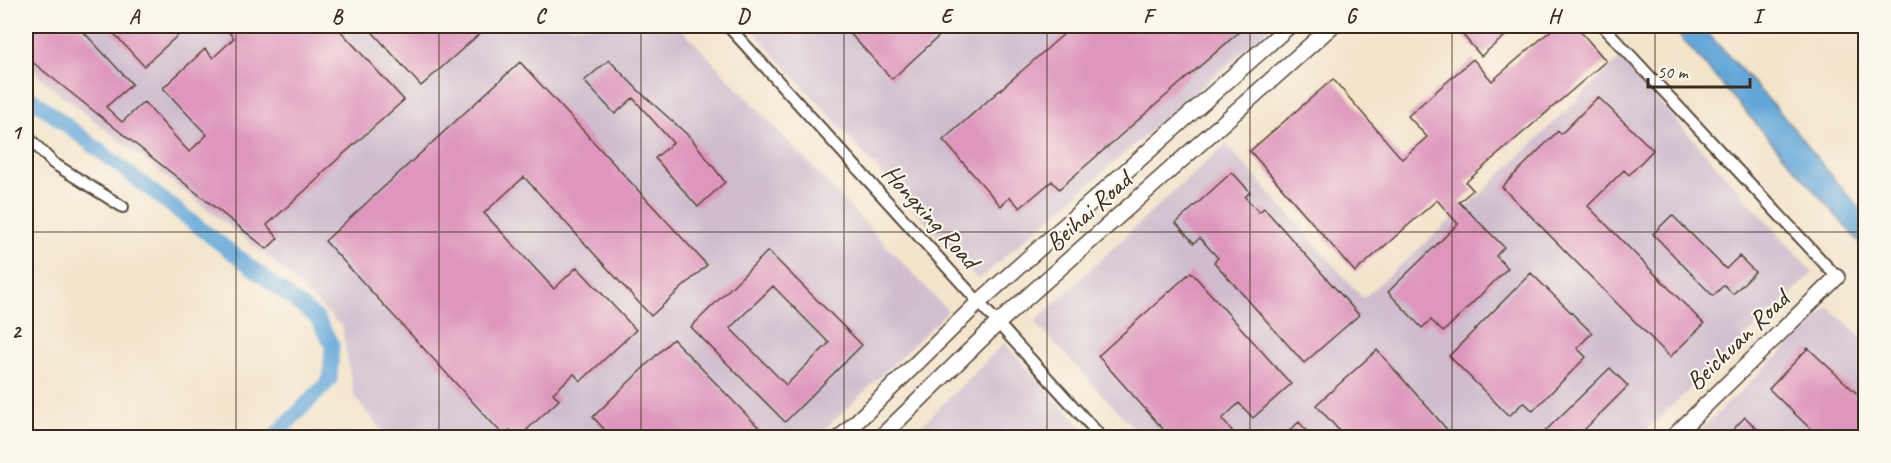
<svg xmlns="http://www.w3.org/2000/svg" width="1891" height="463" viewBox="0 0 1891 463" font-family="Caveat,sans-serif">
<style>
.industrial{fill:#cfbdce}
.water{fill:#64a7d9;stroke:#50687c;stroke-width:1.5}
.lines{fill:none;stroke-linecap:round;stroke-linejoin:round}
.canal{stroke:#64a7d9;stroke-width:15}
.building{fill:#de96bc;fill-rule:evenodd}
.street-casing{stroke:#574638;stroke-width:14}
.secondary-casing{stroke:#574638;stroke-width:18}
.street{stroke:#fff;stroke-width:10}
.secondary{stroke:#fff;stroke-width:15}
.grid{fill:none;stroke:#3b2a1e;stroke-width:1.5;stroke-opacity:0.55}
.labels{text-anchor:middle;stroke-width:4.5;stroke-linejoin:round;paint-order:stroke}
.street-label{font-size:26px;fill:#3b2a1e;stroke:#fbf7ec}
.neatline{fill:none;stroke:#3b2a1e;stroke-width:2}
.grid-label{font-size:20px;text-anchor:middle;font-weight:bold;fill:#3b2a1e}
</style>
<rect width="100%" height="100%" fill="#fbf7ec"/>
<filter id="ink" filterUnits="userSpaceOnUse"><feTurbulence type="fractalNoise" baseFrequency=".0167" numOctaves="2"/><feDisplacementMap in="SourceGraphic" scale="12" xChannelSelector="R" yChannelSelector="G"/><feConvolveMatrix kernelMatrix="1 2 1 2 8 2 1 2 1" color-interpolation-filters="sRGB"/></filter>
<filter id="wash" filterUnits="userSpaceOnUse"><feTurbulence type="fractalNoise" baseFrequency=".008" numOctaves="4" result="noise"/><feDisplacementMap in="SourceGraphic" scale="24" xChannelSelector="R" yChannelSelector="G"/><feGaussianBlur stdDeviation="1.35" result="paint"/><feColorMatrix in="noise" values="0 0 0 0 0 0 0 0 0 0 0 0 0 0 0 0 0 1.4 0 .05"/><feComposite in="paint" operator="in"/></filter>
<g filter="url(#wash)">
<rect width="100%" height="100%" fill="#f3e4ca"/>
<!-- industrial -->
<path class="industrial" d="M 26,26 L 679,26 L 948,311 L 817,437 L 388,437 L 354,396 L 342,327 L 271,259 L 44,81 L 26,62 Z
M 749,26 L 1272,26 L 978,280 Z
M 1620,58 L 1813,273 L 1639,437 L 1142,437 L 1035,322 L 1149,214 L 1226,144 L 1363,298 L 1485,190 Z
M 1829,307 L 1865,341 L 1865,437 L 1692,438 Z
M 1004,343 L 1091,437 L 910,437 Z"/>
<!-- water -->
<path class="water" d="M 1671,26 L 1701,26 L 1786,119 L 1838,184 L 1865,214 L 1865,249 Z"/>
<g class="lines">
<!-- canal -->
<path class="canal" d="M 26,94 L 317,318 L 332,345 L 330,380 L 272,438"/>
</g>
<g id="blocks">
<!-- building -->
<path class="building" d="M 26,26 L 78,26 L 132,84 L 106,107 L 122,122 L 144,102 L 189,152 L 207,135 L 163,88 L 205,49 L 213,58 L 234,38 L 223,26 L 336,26 L 404,100 L 320,175 L 321,176 L 267,225 L 278,238 L 267,249 L 26,57 Z
M 107,26 L 188,26 L 144,66 Z
M 367,26 L 488,26 L 421,86 Z
M 843,26 L 950,26 L 892,79 Z
M 1073,26 L 1246,26 L 1059,189 L 1052,181 L 1020,208 L 1010,197 L 1001,206 L 943,140 Z
M 1455,26 L 1506,26 L 1511,31 L 1481,56 Z
M 1556,26 L 1576,26 L 1606,61 L 1466,182 L 1473,190 L 1459,202 L 1504,247 L 1496,256 L 1508,268 L 1443,332 L 1431,320 L 1422,328 L 1388,292 L 1458,224 L 1437,200 L 1355,272 L 1250,151 L 1333,79 L 1402,159 L 1427,137 L 1408,116 L 1473,59 L 1492,81 Z
M 609,60 L 640,92 L 691,138 L 725,182 L 698,207 L 655,158 L 673,143 L 633,98 L 615,114 L 584,81 Z
M 520,62 L 707,265 L 651,316 L 524,177 L 484,213 L 554,289 L 577,267 L 636,330 L 581,381 L 574,374 L 553,393 L 559,400 L 518,438 L 510,430 L 504,436 L 325,241 Z
M 1598,97 L 1653,150 L 1629,175 L 1624,170 L 1588,206 L 1704,324 L 1670,357 L 1502,187 L 1558,131 L 1561,134 Z
M 1232,172 L 1250,192 L 1245,197 L 1259,212 L 1264,208 L 1359,315 L 1304,363 L 1214,262 L 1218,258 L 1200,238 L 1194,243 L 1176,223 Z
M 1672,215 L 1726,269 L 1739,256 L 1755,272 L 1733,294 L 1724,285 L 1713,296 L 1653,234 Z
M 768,251 L 862,345 L 785,422 L 691,327 ZM 773,286 L 829,343 L 786,385 L 730,328 Z
M 1191,272 L 1291,384 L 1253,418 L 1239,403 L 1222,419 L 1238,438 L 1171,438 L 1098,356 Z
M 1531,273 L 1592,333 L 1577,348 L 1586,357 L 1533,411 L 1524,402 L 1509,416 L 1449,356 Z
M 673,339 L 769,438 L 612,438 L 593,417 Z
M 1808,348 L 1866,402 L 1866,438 L 1820,438 L 1769,389 Z
M 1377,350 L 1432,412 L 1454,438 L 1346,438 L 1316,405 Z
M 1610,368 L 1628,386 L 1576,438 L 1538,438 Z
M 1745,417 L 1766,438 L 1725,438 Z
M 1299,422 L 1313,438 L 1281,438 Z"/>
</g>
</g>
<g filter="url(#ink)">
<use href="#blocks" fill-opacity="0" stroke="#574638" stroke-width="1.5"/>
<g class="lines">
<!-- street casing -->
<g class="street-casing">
<path id="street" d="M 728,26 L 1102,438
M 1603,26 L 1837,277
M 26,135 L 53,163 L 123,207"/>
</g>
<!-- secondary casing -->
<g class="secondary-casing">
<path id="secondary" d="M 840,438 L 979,302 L 1289,26
M 880,438 L 998,323 L 1332,26
M 1672,438 L 1837,277"/>
</g>
<!-- street -->
<use href="#street" class="street"/>
<!-- secondary -->
<use href="#secondary" class="secondary"/>
</g>
</g>
<!-- grid -->
<path class="grid" d="M 236,26 L 236,438M 439,26 L 439,438M 641,26 L 641,438M 844,26 L 844,438M 1047,26 L 1047,438M 1250,26 L 1250,438M 1452,26 L 1452,438M 1655,26 L 1655,438M 26,232 L 1866,232"/>
<g class="labels">
<!-- street labels -->
<g class="street-label">
<text transform="translate(1088 211) rotate(-42)" y="9">Beihai Road</text>
<text transform="translate(931 216) rotate(48)" y="9">Hongxing Road</text>
<text transform="translate(1737 340) rotate(-44)" y="9">Beichuan Road</text>
</g>
</g>
<!-- margin -->
<rect width="1891" height="463" fill="none" stroke="#fbf7ec" stroke-width="66"/>
<!-- scale -->
<path d="M1648 78v9h102v-9" fill="none" stroke="#3b2a1e" stroke-width="3"/>
<text x="1657" y="78" font-size="18" fill="#3b2a1e" stroke="#fbf7ec" stroke-width="4.5" paint-order="stroke">50 m</text>
<rect x="33" y="33" width="1825" height="397" class="neatline"/>
<g class="grid-label">
<text x="134" y="23">A</text>
<text x="337" y="23">B</text>
<text x="540" y="23">C</text>
<text x="743" y="23">D</text>
<text x="946" y="23">E</text>
<text x="1148" y="23">F</text>
<text x="1351" y="23">G</text>
<text x="1554" y="23">H</text>
<text x="1757" y="23">I</text>
<text x="16" y="139">1</text>
<text x="16" y="338">2</text>
</g>
</svg>
